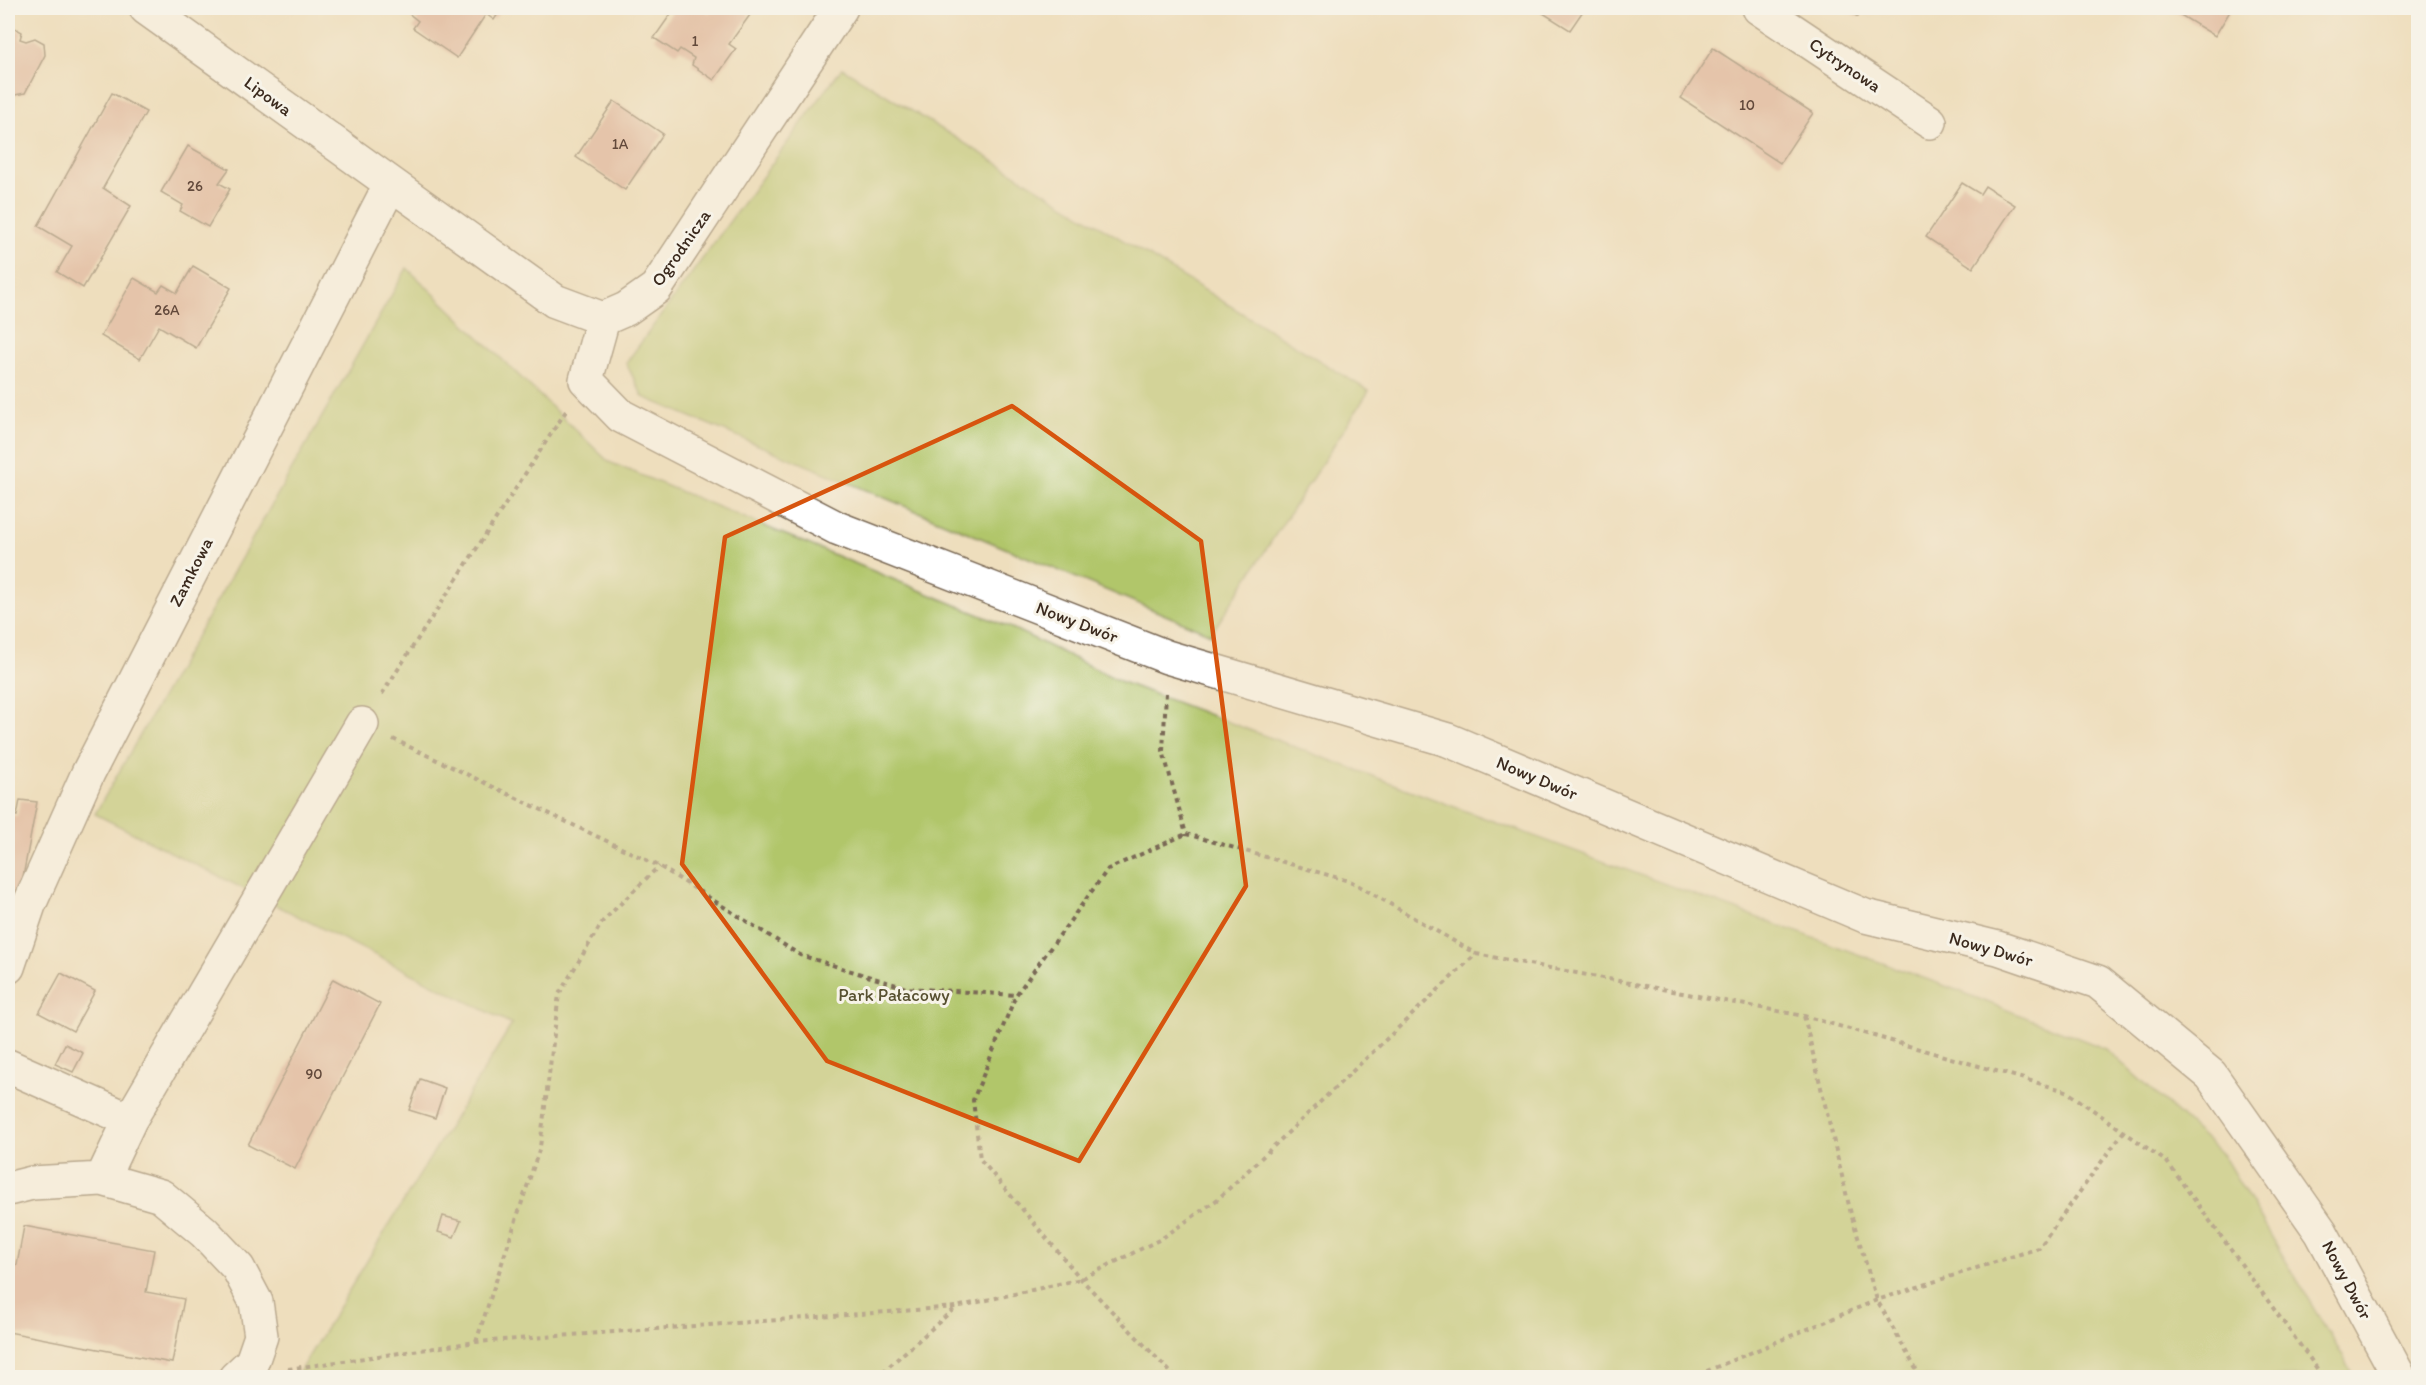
<svg xmlns="http://www.w3.org/2000/svg" width="2426" height="1385" viewBox="0 0 2426 1385" font-family="Itim,sans-serif">
<style>
.green{fill:#b1c66b;stroke:#767844;stroke-width:1.5}
.building{fill:#d9a593}
.lines{fill:none;stroke-linecap:round;stroke-linejoin:round}
.minor-casing{stroke:#7a6956;stroke-width:36}
.path{stroke:#7a6956;stroke-width:4;stroke-dasharray:4.5 4.5;stroke-linecap:butt}
.minor{stroke:#fff;stroke-width:33}
.marked{fill:none;stroke:#d7540e;stroke-width:4.5;stroke-linejoin:round}
.labels{text-anchor:middle;stroke-width:6;stroke-linejoin:round;paint-order:stroke}
.number-label{font-size:15px;fill:#62493b}
.street-label{font-size:18px;fill:#3b2a1e;stroke:#f7f3e8}
.park-label{font-size:18px;fill:#585131;stroke:#f7f3e8}
</style>
<rect width="100%" height="100%" fill="#f7f3e8"/>
<filter id="ink" filterUnits="userSpaceOnUse"><feTurbulence type="fractalNoise" baseFrequency=".0167" numOctaves="2"/><feDisplacementMap in="SourceGraphic" scale="12" xChannelSelector="R" yChannelSelector="G"/><feConvolveMatrix kernelMatrix="1 2 1 2 8 2 1 2 1" color-interpolation-filters="sRGB"/></filter>
<filter id="wash" filterUnits="userSpaceOnUse"><feTurbulence type="fractalNoise" baseFrequency=".008" numOctaves="4" result="noise"/><feDisplacementMap in="SourceGraphic" scale="24" xChannelSelector="R" yChannelSelector="G"/><feGaussianBlur stdDeviation="1.35" result="paint"/><feColorMatrix in="noise" values="0 0 0 0 0 0 0 0 0 0 0 0 0 0 0 0 0 1.4 0 .05"/><feComposite in="paint" operator="in"/></filter>
<g filter="url(#wash)">
<rect width="100%" height="100%" fill="#eedebd"/>
<!-- green -->
<path class="green" d="M 842,68 L 1369,391 L 1211,634 L 643,397 L 626,363 Z
M 407,268 L 609,462 L 1014,629 L 1122,682 L 1479,816 L 1959,991 L 2106,1049 L 2223,1155 L 2355,1377 L 296,1377 L 512,1024 L 95,814 Z"/>
<g id="blocks">
<!-- building -->
<path class="building" d="M 410,8 L 502,8 L 494,20 L 486,14 L 457,58 L 413,28 L 418,21 L 407,12 Z
M 675,8 L 701,8 L 709,13 L 713,8 L 739,8 L 750,15 L 729,44 L 736,49 L 714,80 L 692,65 L 694,58 L 680,49 L 677,53 L 654,38 Z
M 1535,8 L 1585,8 L 1570,30 Z
M 1842,8 L 1863,8 L 1858,17 Z
M 2169,8 L 2232,8 L 2215,36 Z
M 8,24 L 22,32 L 20,39 L 26,41 L 35,38 L 44,43 L 45,55 L 25,93 L 15,95 L 8,92 Z
M 1713,48 L 1813,113 L 1780,163 L 1681,98 Z
M 112,93 L 146,112 L 103,188 L 131,206 L 83,288 L 57,272 L 72,246 L 38,226 Z
M 614,101 L 663,134 L 625,190 L 576,157 Z
M 188,146 L 229,169 L 219,183 L 230,189 L 208,227 L 180,211 L 183,205 L 161,192 Z
M 1962,183 L 1980,194 L 1985,186 L 2015,205 L 1973,268 L 1926,237 Z
M 193,266 L 231,288 L 196,348 L 159,326 L 140,359 L 101,336 L 134,278 L 158,292 L 163,285 L 177,293 Z
M 20,800 L 37,802 L 19,898 L 8,896 L 8,814 L 17,816 Z
M 61,973 L 95,991 L 73,1031 L 39,1013 Z
M 333,979 L 380,1004 L 295,1169 L 248,1145 Z
M 65,1044 L 83,1053 L 73,1072 L 55,1064 Z
M 420,1079 L 445,1088 L 435,1118 L 409,1110 Z
M 443,1216 L 461,1221 L 454,1237 L 438,1232 Z
M 24,1226 L 154,1250 L 146,1292 L 184,1299 L 172,1363 L 8,1332 L 8,1264 L 17,1265 Z"/>
</g>
</g>
<g filter="url(#ink)">
<use href="#blocks" fill-opacity="0" stroke="#7a6956" stroke-width="1.5"/>
<g class="lines">
<!-- minor casing -->
<g class="minor-casing">
<path id="minor" d="M 146,8 L 555,301 L 603,319 L 626,309 L 656,288 L 841,8
M 1759,8 L 1930,122
M 603,319 L 586,380 L 621,416 L 837,528 L 1167,657 L 1448,740 L 1865,916 L 1998,948 L 2098,982 L 2211,1075 L 2321,1232 L 2400,1378
M 8,967 L 29,905 L 88,773 L 390,185
M 8,1066 L 130,1120 L 362,724
M 102,1179 L 161,1196 L 204,1232 L 238,1268 L 256,1302 L 261,1336 L 252,1362 L 235,1378
M 8,1189 L 32,1183 L 102,1179 L 130,1120"/>
</g>
<!-- path -->
<path class="path" d="M 1166,693 L 1163,751 L 1186,834 L 1352,882 L 1476,954
M 382,694 L 566,411
M 393,739 L 659,866 L 800,955 L 906,988 L 1016,995
M 1804,1016 L 1851,1214 L 1877,1300 L 1921,1378
M 476,1342 L 540,1147 L 559,994 L 603,921 L 659,866
M 288,1369 L 476,1342 L 956,1307 L 1081,1279 L 1161,1239 L 1218,1199 L 1476,954 L 1804,1016 L 2066,1091 L 2167,1162 L 2324,1378
M 876,1378 L 956,1307
M 1176,1378 L 1081,1279 L 980,1159 L 973,1100 L 1016,995 L 1108,869 L 1186,834
M 1690,1378 L 1877,1300 L 2039,1248 L 2124,1131"/>
<!-- minor -->
<use href="#minor" class="minor"/>
</g>
</g>
<!-- marked area -->
<path d="M0 0H2426V1385H0ZM 1012,406 L 1201,541 L 1246,886 L 1079,1161 L 827,1061 L 682,864 L 725,537 Z" fill="#eedebd" fill-opacity=".55" fill-rule="evenodd"/>
<path class="marked" d="M 1012,406 L 1201,541 L 1246,886 L 1079,1161 L 827,1061 L 682,864 L 725,537 Z"/>
<g class="labels">
<!-- number labels -->
<g class="number-label">
<text x="695" y="46">1</text>
<text x="1747" y="110">10</text>
<text x="620" y="149">1A</text>
<text x="195" y="191">26</text>
<text x="167" y="315">26A</text>
<text x="314" y="1079">90</text>
</g>
<!-- street labels -->
<g class="street-label">
<text transform="translate(1845 65) rotate(34)" y="6">Cytrynowa</text>
<text transform="translate(268 96) rotate(36)" y="6">Lipowa</text>
<text transform="translate(681 248) rotate(-55)" y="6">Ogrodnicza</text>
<text transform="translate(191 572) rotate(-63)" y="6">Zamkowa</text>
<text transform="translate(1077 622) rotate(21)" y="6">Nowy Dwór</text>
<text transform="translate(1537 778) rotate(23)" y="6">Nowy Dwór</text>
<text transform="translate(1991 949) rotate(16)" y="6">Nowy Dwór</text>
<text transform="translate(2347 1280) rotate(62)" y="6">Nowy Dwór</text>
</g>
<!-- park labels -->
<g class="park-label">
<text x="894" y="1001">Park Pałacowy</text>
</g>
</g>
<!-- margin -->
<rect width="2426" height="1385" fill="none" stroke="#f7f3e8" stroke-width="30"/>
</svg>
